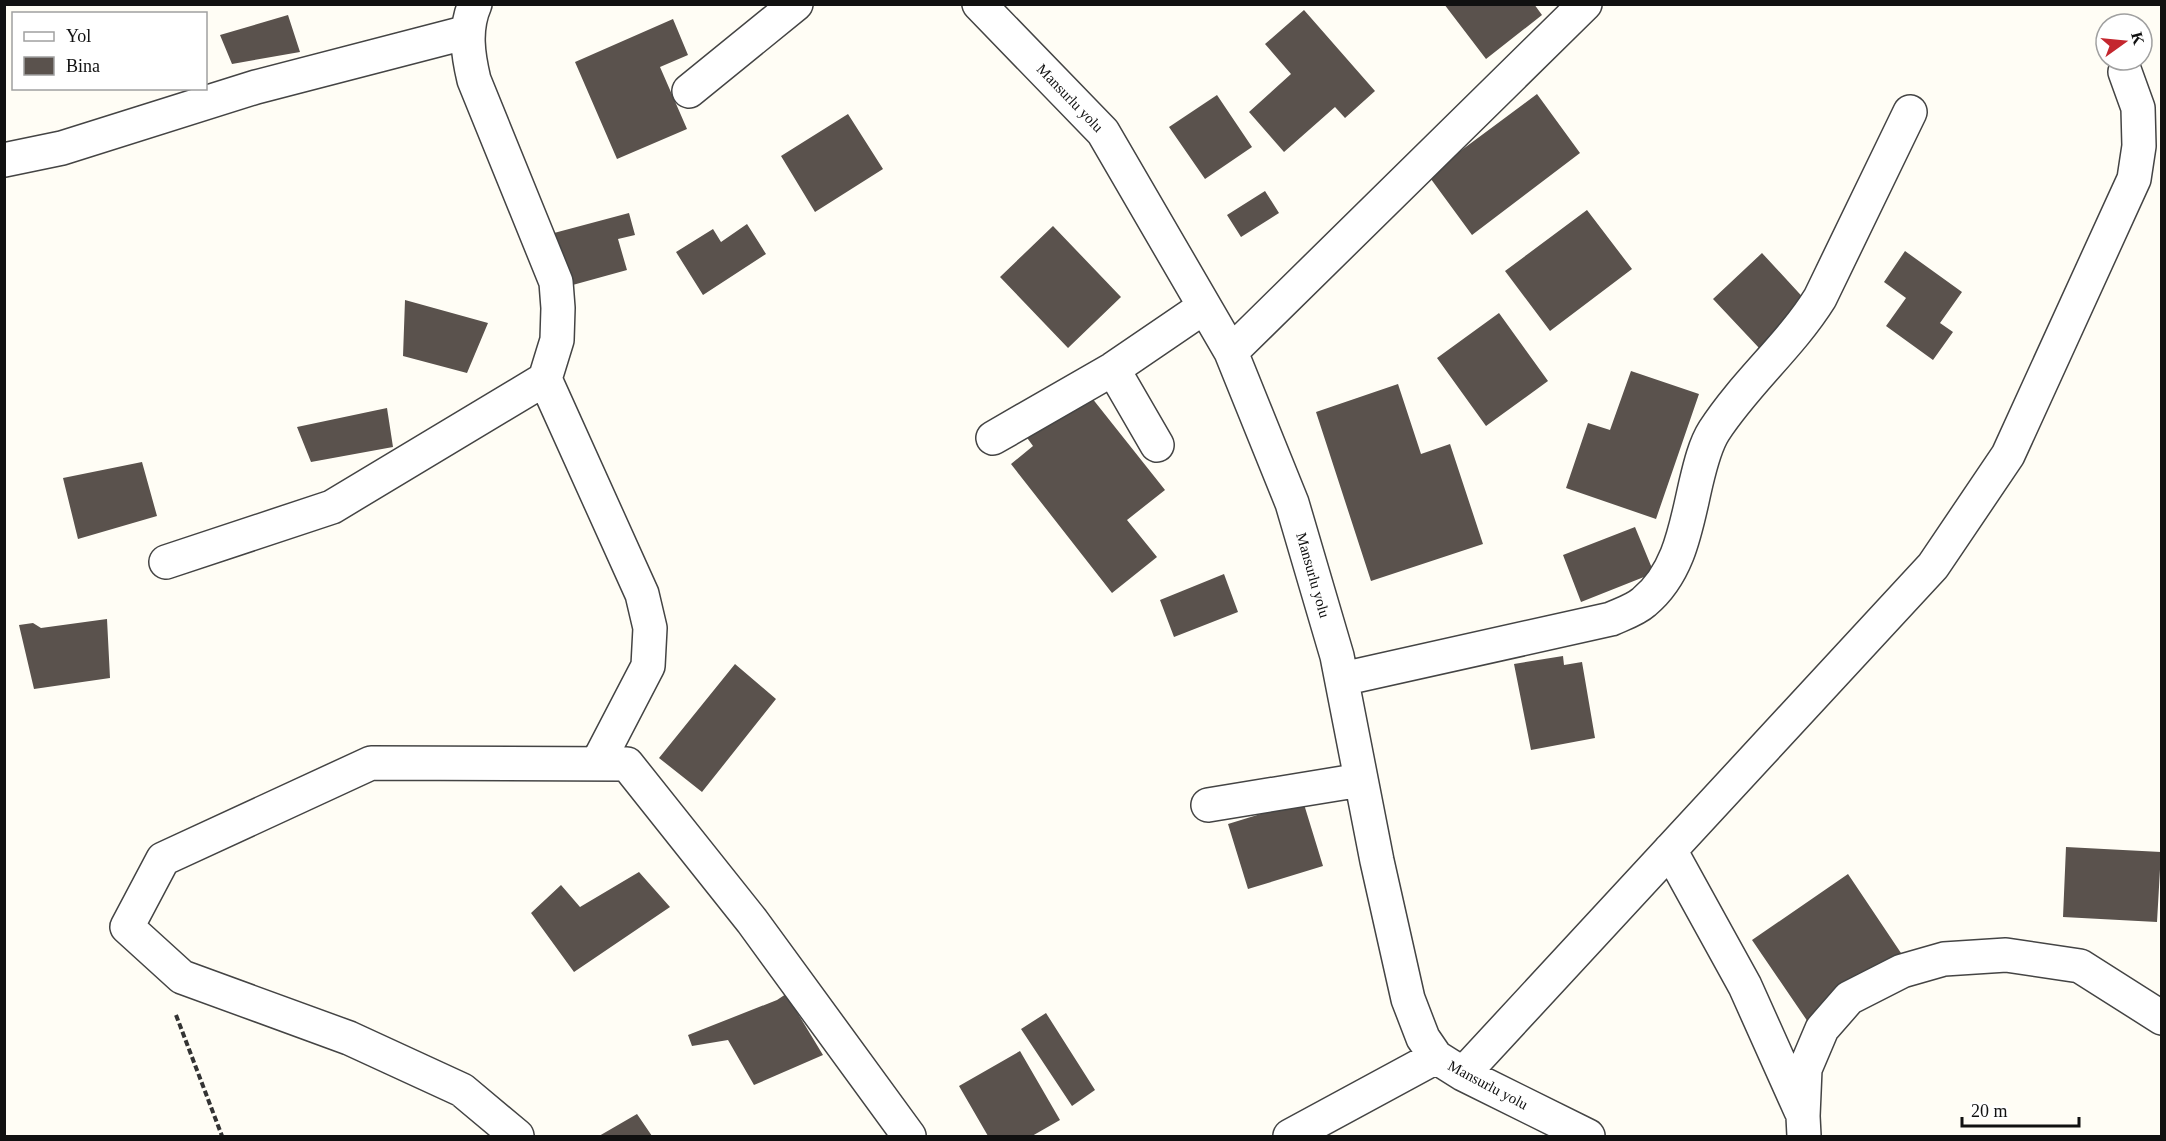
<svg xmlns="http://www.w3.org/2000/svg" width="2166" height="1141" viewBox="0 0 2166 1141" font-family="'Times New Roman',serif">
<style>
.building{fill:#5a524d}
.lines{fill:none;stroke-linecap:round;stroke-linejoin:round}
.minor-casing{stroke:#444;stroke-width:36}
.path{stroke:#333;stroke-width:4;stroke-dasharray:6 3;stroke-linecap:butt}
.minor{stroke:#fff;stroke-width:33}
.labels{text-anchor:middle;stroke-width:6;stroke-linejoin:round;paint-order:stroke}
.street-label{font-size:15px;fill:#111;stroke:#fff}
</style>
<rect width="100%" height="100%" fill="#fffdf5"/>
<!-- building -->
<path class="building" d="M 1444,4 L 1534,4 L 1542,15 L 1486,59 Z
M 1304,10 L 1375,91 L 1345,118 L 1335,107 L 1284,152 L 1249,112 L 1291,74 L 1265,44 Z
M 288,15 L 300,52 L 232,64 L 220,35 Z
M 673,19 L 688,55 L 660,67 L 687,129 L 617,159 L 575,62 Z
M 1537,94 L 1580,153 L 1472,235 L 1428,175 Z
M 1217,95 L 1252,147 L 1205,179 L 1169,127 Z
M 848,114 L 883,169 L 815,212 L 781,156 Z
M 1265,191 L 1279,213 L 1241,237 L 1227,215 Z
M 1587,210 L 1632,269 L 1550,331 L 1505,271 Z
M 629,213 L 635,235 L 618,239 L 627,270 L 569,286 L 554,233 Z
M 747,224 L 766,254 L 703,295 L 676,252 L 713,229 L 721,242 Z
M 1053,226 L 1121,297 L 1068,348 L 1000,277 Z
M 1905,251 L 1962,292 L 1940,323 L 1953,332 L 1933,360 L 1886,326 L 1906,298 L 1884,282 Z
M 1762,253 L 1809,304 L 1760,349 L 1713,299 Z
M 405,300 L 488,323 L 467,373 L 403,356 Z
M 1499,313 L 1548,381 L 1486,426 L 1437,358 Z
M 1631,371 L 1699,394 L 1656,519 L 1566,488 L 1588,423 L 1610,430 Z
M 1398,384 L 1421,454 L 1450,444 L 1483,544 L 1371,581 L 1316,412 Z
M 1084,388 L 1165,490 L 1127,520 L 1157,557 L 1112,593 L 1011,464 L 1033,446 L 1025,435 Z
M 387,408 L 393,447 L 311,462 L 297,427 Z
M 142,462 L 157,516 L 78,539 L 63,478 Z
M 1635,527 L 1654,573 L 1581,602 L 1563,555 Z
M 1224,574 L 1238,612 L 1174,637 L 1160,600 Z
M 107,619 L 110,678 L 34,689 L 19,625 L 33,623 L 41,628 Z
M 1563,656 L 1564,665 L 1582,662 L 1595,738 L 1531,750 L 1514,664 Z
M 735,664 L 776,699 L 702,792 L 659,758 Z
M 1303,801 L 1323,866 L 1248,889 L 1228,824 Z
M 2066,847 L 2161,852 L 2157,922 L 2063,917 Z
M 639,872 L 670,907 L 574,972 L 531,913 L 561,885 L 580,907 Z
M 1848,874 L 1903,956 L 1808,1022 L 1752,940 Z
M 786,994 L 823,1055 L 754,1085 L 728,1040 L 692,1046 L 688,1035 L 777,1000 Z
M 1046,1013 L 1095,1090 L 1072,1106 L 1021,1029 Z
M 1020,1051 L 1060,1120 L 1032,1136 L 988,1136 L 959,1086 Z
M 637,1114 L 652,1136 L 599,1136 Z"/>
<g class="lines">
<!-- minor casing -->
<g class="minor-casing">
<path id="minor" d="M 979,4 L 1103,132 L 1231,352 L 1292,503 L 1337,656 L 1377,861 L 1408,999 L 1423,1038 L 1436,1057 L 1463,1074 L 1588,1136
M 689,91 L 796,4
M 4,160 L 62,148 L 256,87 L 468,32
M 1231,352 L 1585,4
M 1113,369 L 1157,445
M 545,379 L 642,594 L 650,628 L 648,666 L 597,764
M 993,438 L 1113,369 L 1204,307
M 166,562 L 332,507 L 545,379 L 557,340 L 558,308 L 556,282 L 474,80 C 468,55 464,29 475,4
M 1342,679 L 1611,619 C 1622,614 1635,610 1644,602 C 1680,572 1686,526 1696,483 C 1700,466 1705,445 1714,431 C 1745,383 1790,346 1820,298 L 1910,112
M 1208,805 L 1361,780
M 1670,850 L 1745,986 L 1801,1111
M 1463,1074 L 1933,566 L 2008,455 L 2134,179 L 2139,146 L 2138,108 L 2125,72
M 517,1136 L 462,1090 L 349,1038 L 182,977 L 127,927 L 163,859 L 371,763 L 627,764 L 752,921 L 909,1136
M 1290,1136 L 1436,1057
M 1804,1136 L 1803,1116 L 1805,1069 L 1822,1029 L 1849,998 L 1902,971 L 1944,959 L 2006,955 L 2080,966 L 2162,1018"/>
</g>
<!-- path -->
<path class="path" d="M 176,1015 L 222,1136"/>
<!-- minor -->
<use href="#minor" class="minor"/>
</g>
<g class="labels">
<!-- street labels -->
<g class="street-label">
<text transform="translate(1070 98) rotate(46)" y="5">Mansurlu yolu</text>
<text transform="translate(1313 575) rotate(74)" y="5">Mansurlu yolu</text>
<text transform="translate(1488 1085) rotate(28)" y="5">Mansurlu yolu</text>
</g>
</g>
<!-- border -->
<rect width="2166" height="1141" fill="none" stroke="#111111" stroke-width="12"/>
<!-- legend -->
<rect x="12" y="12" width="195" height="78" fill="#ffffff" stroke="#a0a0a0" stroke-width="1.5"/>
<rect x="24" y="32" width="30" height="9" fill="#ffffff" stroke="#a0a0a0" stroke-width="1.5"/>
<text x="66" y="42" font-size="18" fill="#111111">Yol</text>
<rect x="24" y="57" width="30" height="18" fill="#5a524d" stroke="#a0a0a0" stroke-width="1.5"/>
<text x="66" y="72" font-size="18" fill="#111111">Bina</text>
<!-- north arrow -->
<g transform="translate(2124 42) rotate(75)"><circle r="28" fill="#ffffff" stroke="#a0a0a0" stroke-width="1.5"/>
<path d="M0-4.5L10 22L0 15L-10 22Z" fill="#c4262e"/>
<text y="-9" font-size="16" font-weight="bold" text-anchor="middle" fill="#111111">K</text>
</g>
<!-- scale -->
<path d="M1962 1117v9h117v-9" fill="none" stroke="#111111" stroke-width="3"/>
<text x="1971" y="1117" font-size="18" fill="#111111" stroke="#ffffff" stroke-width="4.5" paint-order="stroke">20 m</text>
</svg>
